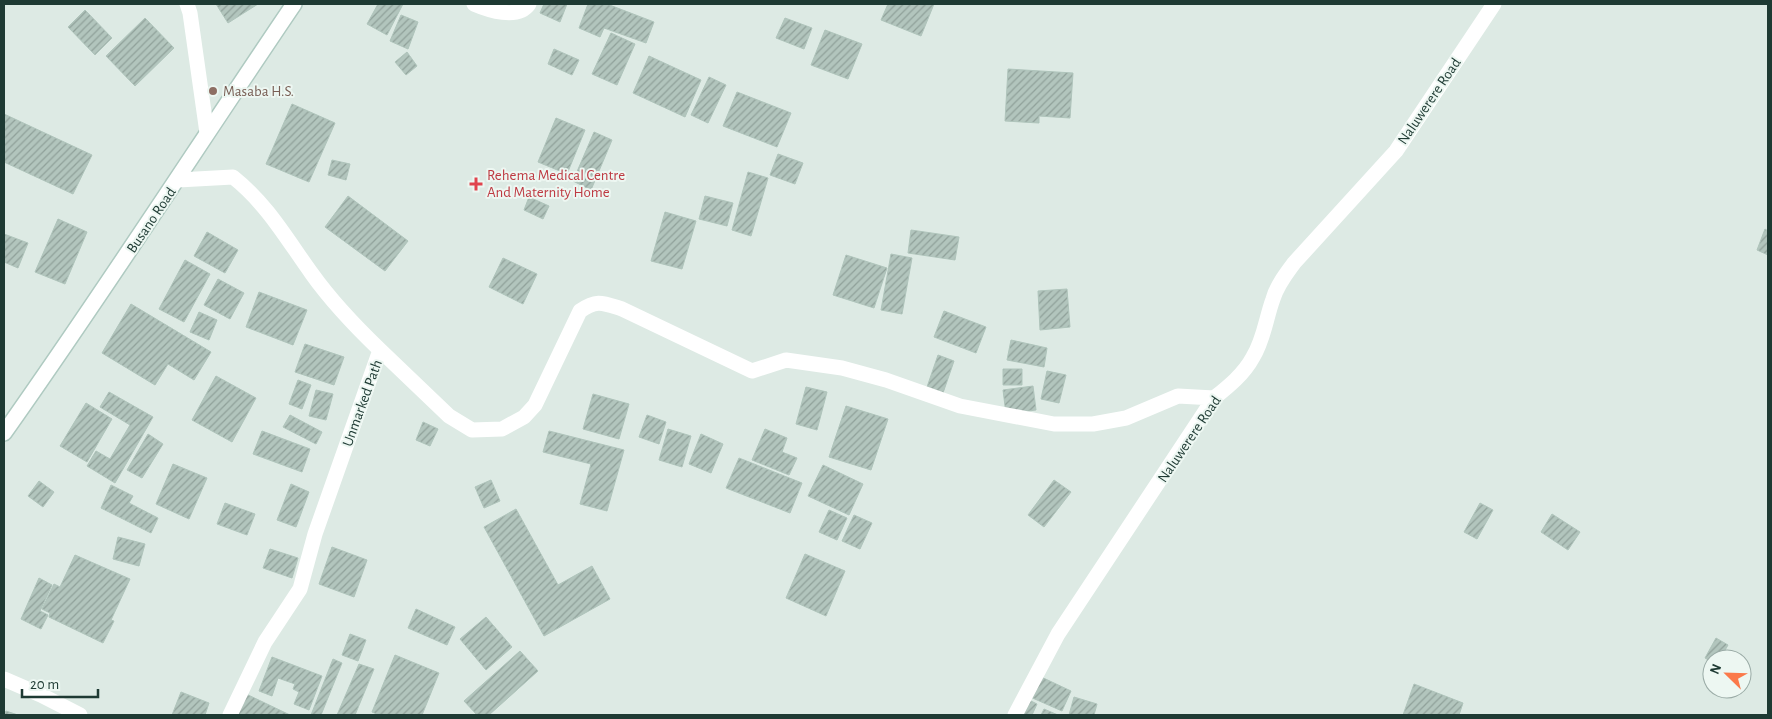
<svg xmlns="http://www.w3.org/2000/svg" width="1772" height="719" viewBox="0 0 1772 719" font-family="'Alegreya Sans',sans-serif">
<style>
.building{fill:url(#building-hatch);stroke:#afc4bb}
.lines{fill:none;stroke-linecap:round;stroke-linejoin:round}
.secondary-casing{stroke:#afcac1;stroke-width:18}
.street{stroke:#fff;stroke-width:15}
.secondary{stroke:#fff;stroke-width:15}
.education-dot{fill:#8d6e63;stroke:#edf7f2;stroke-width:2}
.health-dot{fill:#e0444e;stroke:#edf7f2;stroke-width:2}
.labels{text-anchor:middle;stroke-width:4;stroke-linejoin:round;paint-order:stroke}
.education-label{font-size:15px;fill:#785e54;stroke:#edf7f2;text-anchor:start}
.street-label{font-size:15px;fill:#1e3a33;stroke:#edf7f2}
.health-label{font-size:15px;fill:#be3a42;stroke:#edf7f2;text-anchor:start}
</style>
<defs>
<pattern id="building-hatch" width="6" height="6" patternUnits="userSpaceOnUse" patternTransform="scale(1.25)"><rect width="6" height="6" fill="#b2c5bd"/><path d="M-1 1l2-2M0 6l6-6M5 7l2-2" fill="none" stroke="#90a19a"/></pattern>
</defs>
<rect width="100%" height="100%" fill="#ddeae4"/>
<!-- building -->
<path class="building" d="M 216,4 L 258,4 L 228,23 Z
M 378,4 L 403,4 L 387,35 L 367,24 Z
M 544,4 L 567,4 L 560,22 L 540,13 Z
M 588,4 L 607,4 L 654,22 L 646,43 L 604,28 L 600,37 L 579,28 Z
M 888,4 L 934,4 L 921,36 L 881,20 Z
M 85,10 L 112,38 L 95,55 L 68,27 Z
M 401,15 L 418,22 L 408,49 L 390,41 Z
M 145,18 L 174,48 L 135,86 L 106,56 Z
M 785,18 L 812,28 L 804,49 L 776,38 Z
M 825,30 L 862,44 L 848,79 L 811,65 Z
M 611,33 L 635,44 L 617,85 L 592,74 Z
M 554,49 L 579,60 L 572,75 L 548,64 Z
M 407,52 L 417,66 L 406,75 L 395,62 Z
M 649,56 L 701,80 L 685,117 L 633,93 Z
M 1008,69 L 1073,73 L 1070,118 L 1039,116 L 1039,123 L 1005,121 Z
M 709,77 L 726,85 L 708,123 L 691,115 Z
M 737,92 L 791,113 L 777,147 L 723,126 Z
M 292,104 L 335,123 L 309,182 L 266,164 Z
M 4,114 L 92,155 L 73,194 L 4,162 Z
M 556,118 L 585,130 L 567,174 L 538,162 Z
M 594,132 L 612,140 L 591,190 L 573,181 Z
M 778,154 L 803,163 L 795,184 L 770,175 Z
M 332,160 L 350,164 L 346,180 L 328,175 Z
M 748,172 L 768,178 L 751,236 L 732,230 Z
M 348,196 L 408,241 L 385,271 L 325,227 Z
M 705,196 L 733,203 L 727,226 L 699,219 Z
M 529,197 L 549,206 L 543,219 L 524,210 Z
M 665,212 L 696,221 L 682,269 L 651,261 Z
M 58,219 L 87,232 L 65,284 L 35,272 Z
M 1765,229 L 1768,231 L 1768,255 L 1757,250 Z
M 911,230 L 959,237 L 955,260 L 908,253 Z
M 207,232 L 238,250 L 225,273 L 194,256 Z
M 4,234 L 28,243 L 18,268 L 4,262 Z
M 891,254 L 912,258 L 902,314 L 881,310 Z
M 846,255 L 887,268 L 874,308 L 833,295 Z
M 503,258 L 537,274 L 523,304 L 489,287 Z
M 185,260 L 210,274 L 184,322 L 159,309 Z
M 218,279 L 244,293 L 230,319 L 204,305 Z
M 1067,289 L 1070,327 L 1040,330 L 1038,291 Z
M 259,292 L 307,310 L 293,345 L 246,327 Z
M 131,304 L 211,352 L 194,380 L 168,364 L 155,385 L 102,353 Z
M 944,311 L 986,327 L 976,353 L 934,337 Z
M 199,312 L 217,320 L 209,340 L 190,332 Z
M 1011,340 L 1047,348 L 1044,367 L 1007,360 Z
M 305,344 L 344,357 L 334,385 L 295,372 Z
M 938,355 L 954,361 L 943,393 L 927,387 Z
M 1003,369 L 1022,369 L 1022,385 L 1003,385 Z
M 1047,371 L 1066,375 L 1059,403 L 1041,399 Z
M 216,376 L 256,398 L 232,442 L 192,420 Z
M 298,380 L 311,385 L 302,409 L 289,404 Z
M 1033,386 L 1036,410 L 1006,414 L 1003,390 Z
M 806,387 L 827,392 L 817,430 L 796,424 Z
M 316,390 L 333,394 L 326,420 L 309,416 Z
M 109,392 L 153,417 L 115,483 L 87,466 L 96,451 L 110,459 L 130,425 L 100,407 Z
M 593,394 L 629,404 L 619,439 L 583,429 Z
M 86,403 L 112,419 L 87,462 L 60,446 Z
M 846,406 L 888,419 L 871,470 L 829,457 Z
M 290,415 L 322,432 L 316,444 L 283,427 Z
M 647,415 L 666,422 L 659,444 L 639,437 Z
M 423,422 L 438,429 L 430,446 L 416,440 Z
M 668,429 L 691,436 L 682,467 L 659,460 Z
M 765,429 L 787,438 L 782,452 L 797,458 L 789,475 L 752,460 Z
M 262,431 L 310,449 L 302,472 L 253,454 Z
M 549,431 L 624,450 L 607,511 L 580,504 L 591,464 L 543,452 Z
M 148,434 L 163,444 L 142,478 L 127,470 Z
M 701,434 L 723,444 L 711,473 L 689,464 Z
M 739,458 L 802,483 L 790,513 L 726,488 Z
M 173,464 L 207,478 L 189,519 L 156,504 Z
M 823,465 L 863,484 L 849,515 L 808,496 Z
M 491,480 L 500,501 L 484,508 L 475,487 Z
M 1054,480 L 1071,492 L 1044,527 L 1028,515 Z
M 39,481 L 54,492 L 43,507 L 28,496 Z
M 291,484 L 309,492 L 296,527 L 277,520 Z
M 111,485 L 133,496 L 129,503 L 158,518 L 151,533 L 101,508 Z
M 225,503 L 255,514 L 247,535 L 217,524 Z
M 1480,503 L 1493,510 L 1477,539 L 1464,532 Z
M 516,509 L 558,585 L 592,566 L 610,599 L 544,636 L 484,527 Z
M 829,510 L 847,518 L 837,540 L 819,532 Z
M 1552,514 L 1580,532 L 1568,550 L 1541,532 Z
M 854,515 L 872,523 L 860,549 L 842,541 Z
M 118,537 L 145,544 L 139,566 L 113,559 Z
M 332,547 L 367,560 L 354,597 L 319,584 Z
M 270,549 L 298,558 L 292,578 L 263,568 Z
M 805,554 L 845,571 L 826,616 L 786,598 Z
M 75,555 L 130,579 L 111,620 L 114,621 L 103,643 L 49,617 L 50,613 L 42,609 L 54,584 L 60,587 Z
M 39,578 L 52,585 L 40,611 L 48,615 L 41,629 L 21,619 Z
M 416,609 L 455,627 L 447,645 L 408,628 Z
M 486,617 L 512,647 L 486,670 L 460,639 Z
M 350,634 L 366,640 L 358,661 L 342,655 Z
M 1716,638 L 1728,645 L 1720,659 L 1712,659 L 1712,662 L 1705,658 Z
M 520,651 L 538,671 L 489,715 L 477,715 L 464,701 Z
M 395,655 L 439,673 L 422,715 L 379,715 L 372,712 Z
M 272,657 L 322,676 L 309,710 L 294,704 L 299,692 L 293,689 L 295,684 L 278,678 L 272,696 L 259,691 Z
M 333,659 L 342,663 L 321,715 L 311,715 Z
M 359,664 L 374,669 L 355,715 L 337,715 Z
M 1037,675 L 1071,691 L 1062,711 L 1028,696 Z
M 1414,684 L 1463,703 L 1459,715 L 1403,715 Z
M 181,692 L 209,703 L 205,715 L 172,715 Z
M 244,693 L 290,715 L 233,715 Z
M 1023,697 L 1037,704 L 1032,715 L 1014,715 Z
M 1074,697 L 1097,704 L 1094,715 L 1069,715 Z
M 1044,709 L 1058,715 L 1041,715 Z
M 6,711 L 18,715 L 4,715 Z"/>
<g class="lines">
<!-- secondary casing -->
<g class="secondary-casing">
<path id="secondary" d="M 4,433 C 104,292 197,147 294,4"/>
</g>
<!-- street -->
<path class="street" d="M 187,4 L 190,13 L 207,133
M 474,4 C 488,10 518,20 529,4
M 178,180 L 233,177 C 268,205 286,238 312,274 C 332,302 355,326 380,350 L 315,534 L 300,589 L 265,642 L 230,715
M 380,350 L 449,416 L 472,430 L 502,429 L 524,417 L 535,405 L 580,311 C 597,299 603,303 622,309 L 752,371 L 786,360 L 842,368 L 886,380 L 960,406 L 1054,424 L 1093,424 L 1126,418 L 1178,396 L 1214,398
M 4,679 L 41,695 L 80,715
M 1015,715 L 1058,634 L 1214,398 C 1228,387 1244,374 1253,357 C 1264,339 1266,318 1273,299 C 1277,285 1286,274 1294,263 L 1396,151 L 1494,4"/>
<!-- secondary -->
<use href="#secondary" class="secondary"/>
</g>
<!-- markers -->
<circle class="education-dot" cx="213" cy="91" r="5"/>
<path class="health-dot" d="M473.5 176.5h5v5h5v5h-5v5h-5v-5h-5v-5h5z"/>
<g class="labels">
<!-- education labels -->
<g class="education-label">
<text x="223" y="96">Masaba H.S.</text>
</g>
<!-- street labels -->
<g class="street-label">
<text transform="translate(1429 101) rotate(-56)" y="5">Naluwerere Road</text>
<text transform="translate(151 220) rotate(-56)" y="5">Busano Road</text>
<text transform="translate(362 403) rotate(-70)" y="5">Unmarked Path</text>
<text transform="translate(1189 439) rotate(-56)" y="5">Naluwerere Road</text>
</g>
<!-- health labels -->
<g class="health-label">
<text x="487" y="180">Rehema Medical Centre<tspan x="487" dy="17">And Maternity Home</tspan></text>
</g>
</g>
<!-- border -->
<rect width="1772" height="719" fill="none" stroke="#1e3a33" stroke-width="10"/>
<!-- north arrow -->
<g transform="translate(1727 674) rotate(293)"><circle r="24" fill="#edf7f2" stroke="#9aaba6"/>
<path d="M0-4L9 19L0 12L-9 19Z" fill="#fb794a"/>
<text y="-8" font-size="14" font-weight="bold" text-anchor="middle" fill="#1e3a33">N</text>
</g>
<!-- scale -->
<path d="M22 689v8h76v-8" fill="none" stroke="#1e3a33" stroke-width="2.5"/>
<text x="30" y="689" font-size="15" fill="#1e3a33" stroke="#edf7f2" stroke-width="4" paint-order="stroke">20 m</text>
</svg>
